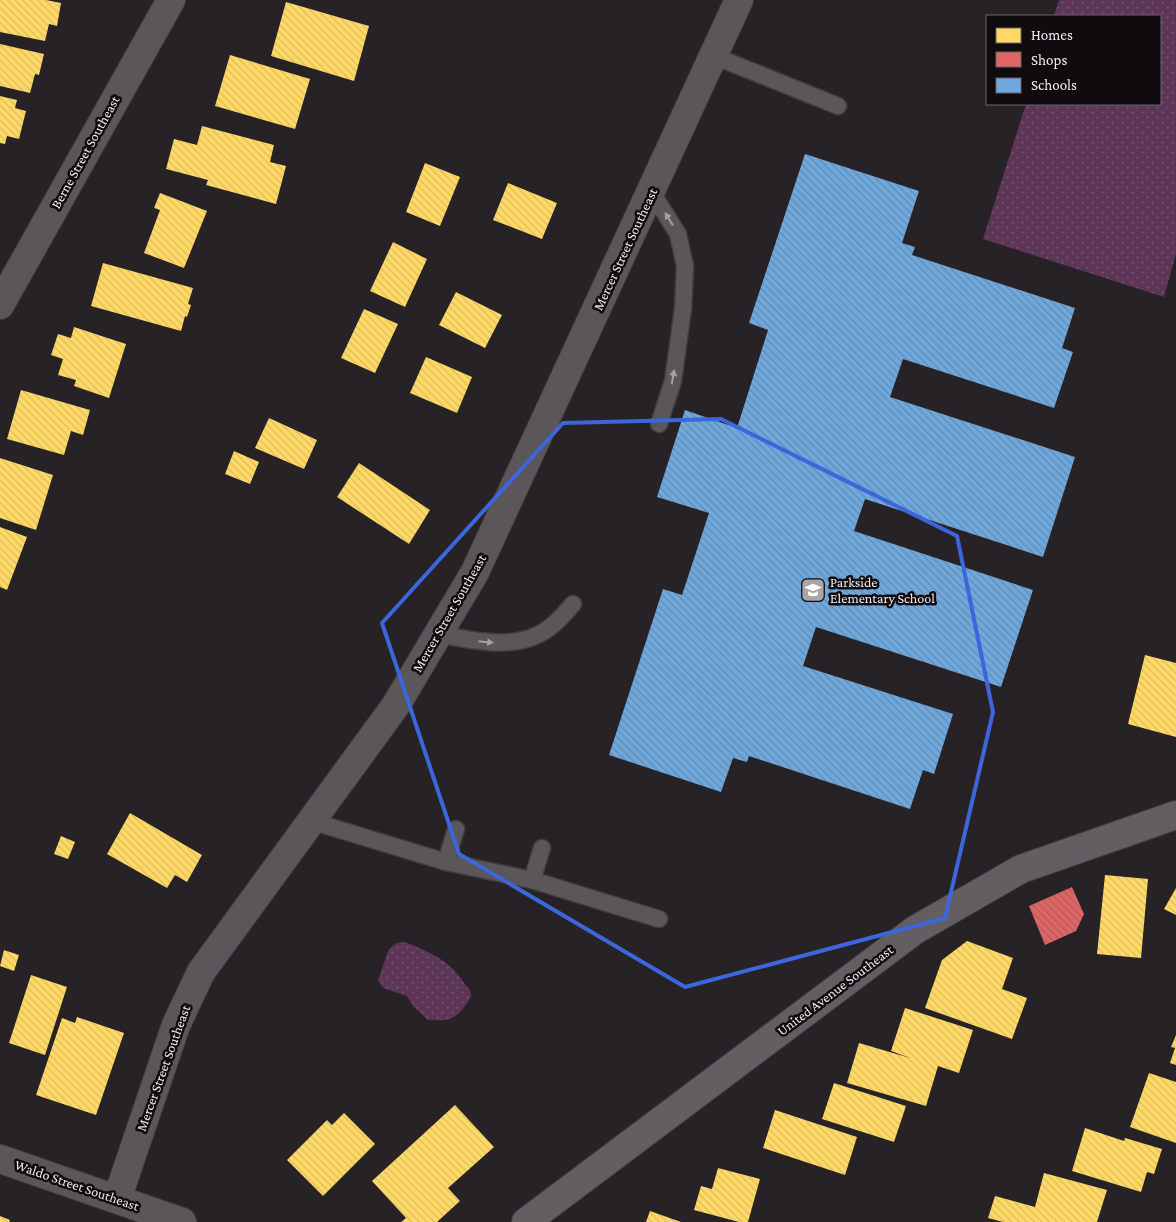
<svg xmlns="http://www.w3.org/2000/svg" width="1176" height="1222" viewBox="0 0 1176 1222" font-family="'Crimson Pro',serif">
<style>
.park{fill:url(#park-dots)}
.homes{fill:url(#homes-back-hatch)}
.shops{fill:url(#shops-back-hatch)}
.schools{fill:url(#schools-back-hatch)}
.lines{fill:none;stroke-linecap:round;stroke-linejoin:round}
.lane-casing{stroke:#403c40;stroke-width:19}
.street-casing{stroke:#403c40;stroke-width:30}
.secondary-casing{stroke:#403c40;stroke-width:30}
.lane{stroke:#5a5659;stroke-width:16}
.street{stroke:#5a5659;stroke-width:28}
.secondary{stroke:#625e62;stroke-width:28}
.oneway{fill:#a6a0a4}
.marked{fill:none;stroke:#3d66dc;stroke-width:4;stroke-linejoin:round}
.labels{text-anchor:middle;stroke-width:5;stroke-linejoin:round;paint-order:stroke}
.street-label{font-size:14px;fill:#f1ebf0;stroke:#0f0b0e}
.poi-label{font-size:14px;fill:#f1ebf0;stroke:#0f0b0e;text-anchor:start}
</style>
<defs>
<pattern id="park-dots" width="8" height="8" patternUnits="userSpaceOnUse" patternTransform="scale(1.25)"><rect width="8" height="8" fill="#5d3557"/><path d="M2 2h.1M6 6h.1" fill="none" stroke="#75526f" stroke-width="1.8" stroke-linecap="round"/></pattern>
<pattern id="homes-back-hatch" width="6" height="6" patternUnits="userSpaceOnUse" patternTransform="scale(1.25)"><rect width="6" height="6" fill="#ffd966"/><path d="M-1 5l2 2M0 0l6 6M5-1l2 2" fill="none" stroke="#dabc60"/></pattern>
<pattern id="shops-back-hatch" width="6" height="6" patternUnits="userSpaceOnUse" patternTransform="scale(1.25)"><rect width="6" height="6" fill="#e06666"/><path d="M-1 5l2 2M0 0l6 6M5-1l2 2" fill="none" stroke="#b25c5d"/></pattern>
<pattern id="schools-back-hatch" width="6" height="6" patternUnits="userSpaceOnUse" patternTransform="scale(1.25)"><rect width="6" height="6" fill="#6fa8dc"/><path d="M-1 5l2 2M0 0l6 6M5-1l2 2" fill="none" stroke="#638bb0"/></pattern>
</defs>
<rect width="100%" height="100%" fill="#262226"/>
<!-- park -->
<path class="park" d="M 1059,0 L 1176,0 L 1176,254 L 1164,297 L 983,239 L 1026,104 L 1160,104 L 1160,16 L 1054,16 Z
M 405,942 C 429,952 450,960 464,983 C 467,987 472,991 471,996 C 470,1000 467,1003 465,1006 C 455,1021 445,1021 428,1020 L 414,1007 L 407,996 L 383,988 L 378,980 L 389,949 L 397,943 Z"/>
<!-- homes -->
<path class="homes" d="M 0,0 L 46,0 L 61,3 L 57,26 L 49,24 L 45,41 L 0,32 Z
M 286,2 L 369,26 L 354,81 L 271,56 Z
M 0,44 L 44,54 L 39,75 L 35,74 L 30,93 L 0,86 Z
M 230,55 L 310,79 L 295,129 L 215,106 Z
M 0,96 L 17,100 L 15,108 L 26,111 L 19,139 L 7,136 L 5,144 L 0,143 Z
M 202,126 L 274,145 L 270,162 L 286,166 L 276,204 L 206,185 L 208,180 L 166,169 L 174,139 L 197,145 Z
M 425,163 L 460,177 L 440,226 L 406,212 Z
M 508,183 L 557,203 L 542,239 L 493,220 Z
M 160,193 L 207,211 L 184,268 L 144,253 L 160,210 L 154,208 Z
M 393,242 L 427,259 L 405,307 L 370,291 Z
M 103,263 L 193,288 L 188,304 L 191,305 L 187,317 L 185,316 L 181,331 L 91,306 Z
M 456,292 L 502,315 L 485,348 L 439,325 Z
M 364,309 L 398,324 L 375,373 L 341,358 Z
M 74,327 L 126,344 L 109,398 L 74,386 L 76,380 L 58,375 L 63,359 L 51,355 L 58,334 L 71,338 Z
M 426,357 L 472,377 L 457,413 L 410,393 Z
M 21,390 L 90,410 L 83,435 L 71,431 L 64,455 L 7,439 Z
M 269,418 L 317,440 L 304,469 L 255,448 Z
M 234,451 L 259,462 L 250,484 L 225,474 Z
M 0,458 L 53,475 L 36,530 L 0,518 Z
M 359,463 L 430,510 L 409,544 L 337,497 Z
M 0,527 L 27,537 L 7,590 L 0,587 Z
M 1145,655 L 1176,663 L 1176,737 L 1128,724 Z
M 130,813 L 202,855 L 187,882 L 175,875 L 167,888 L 107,854 Z
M 61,836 L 75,842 L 68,859 L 54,854 Z
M 1105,875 L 1148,879 L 1141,958 L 1097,954 Z
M 1176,888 L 1176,915 L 1164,909 Z
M 967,941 L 1013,958 L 1002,989 L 1027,998 L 1012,1039 L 925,1008 L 942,960 Z
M 4,950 L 19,955 L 14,971 L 0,966 Z
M 31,975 L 67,987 L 45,1055 L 9,1043 Z
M 905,1008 L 973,1030 L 959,1073 L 938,1066 L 926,1106 L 847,1083 L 859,1043 L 910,1058 L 891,1051 Z
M 77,1017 L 124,1033 L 96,1115 L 36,1095 L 62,1018 L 75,1023 Z
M 1176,1035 L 1176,1065 L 1170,1063 L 1175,1048 L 1171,1047 Z
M 1149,1073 L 1176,1082 L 1176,1143 L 1130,1127 Z
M 834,1083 L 906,1106 L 894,1142 L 822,1119 Z
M 455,1105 L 494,1147 L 448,1188 L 460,1201 L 437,1222 L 401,1222 L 406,1218 L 372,1181 Z
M 775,1110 L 857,1137 L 845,1175 L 763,1148 Z
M 344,1113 L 375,1144 L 323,1196 L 287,1160 L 327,1120 L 332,1125 Z
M 1085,1128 L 1124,1141 L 1125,1138 L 1162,1149 L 1154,1174 L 1147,1172 L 1141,1192 L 1072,1171 Z
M 718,1168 L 760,1179 L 748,1222 L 739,1222 L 694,1210 L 701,1186 L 712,1189 Z
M 1044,1173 L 1107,1190 L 1097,1222 L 1003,1222 L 988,1218 L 995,1196 L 1035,1207 Z
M 650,1211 L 681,1222 L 646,1222 Z
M 0,1216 L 10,1220 L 9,1222 L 0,1222 Z"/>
<!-- shops -->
<path class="shops" d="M 1072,887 L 1084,914 L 1076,931 L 1045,945 L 1029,906 Z"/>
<!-- schools -->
<path class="schools" d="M 805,154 L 919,191 L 902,243 L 915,247 L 912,255 L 1075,308 L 1062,348 L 1073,352 L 1054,408 L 903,359 L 890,397 L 1075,457 L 1043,557 L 865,499 L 854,531 L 1033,590 L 1001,687 L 816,627 L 803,666 L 953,714 L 934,774 L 923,770 L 910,809 L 749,756 L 747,762 L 733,758 L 721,792 L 609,755 L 663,589 L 682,595 L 709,513 L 657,497 L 685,410 L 737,428 L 768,330 L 749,323 Z"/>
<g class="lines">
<!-- lane casing -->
<g class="lane-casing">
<path id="lane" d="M 714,56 L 838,106
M 651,191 L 678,234 L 685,266 L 683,309 L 673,381 L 659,424
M 438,634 C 476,641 522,653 554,624 C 561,618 567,611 573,604
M 311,821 L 446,862 L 456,829
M 446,862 L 532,880 L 542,848
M 532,880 L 659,919"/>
</g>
<!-- street casing -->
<g class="street-casing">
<path id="street" d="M 0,305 L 171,0
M 0,1159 L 182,1222
M 117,1199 L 176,1025 L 201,972 L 396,705 L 475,572 L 739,0"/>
</g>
<!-- secondary casing -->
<g class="secondary-casing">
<path id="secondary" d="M 526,1222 L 915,930 L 1021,869 L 1176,815"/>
</g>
<!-- lane -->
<use href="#lane" class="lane"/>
<!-- street -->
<use href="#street" class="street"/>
<!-- secondary -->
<use href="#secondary" class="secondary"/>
</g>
<!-- one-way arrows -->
<defs><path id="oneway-solid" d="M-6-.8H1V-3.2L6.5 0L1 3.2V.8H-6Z" transform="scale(1.25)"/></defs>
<g class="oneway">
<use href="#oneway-solid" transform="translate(669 219) rotate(-122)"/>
<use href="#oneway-solid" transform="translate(673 377) rotate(-80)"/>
<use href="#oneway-solid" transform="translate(486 642) rotate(6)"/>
</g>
<!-- marked area -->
<path class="marked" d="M 721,419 L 957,536 L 993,712 L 945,918 L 685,987 L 459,854 L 382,623 L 563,423 Z"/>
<!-- icons -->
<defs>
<g id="school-square" transform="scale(1.25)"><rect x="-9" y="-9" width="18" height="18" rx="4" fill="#aaa5a9" stroke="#0f0b0e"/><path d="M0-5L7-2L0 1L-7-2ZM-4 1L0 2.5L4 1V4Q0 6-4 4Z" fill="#fff"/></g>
</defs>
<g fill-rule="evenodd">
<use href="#school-square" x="813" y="590"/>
</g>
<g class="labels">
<!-- street labels -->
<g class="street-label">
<text transform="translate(85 152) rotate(-61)" y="5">Berne Street Southeast</text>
<text transform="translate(625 249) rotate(-65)" y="5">Mercer Street Southeast</text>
<text transform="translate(449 613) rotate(-60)" y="5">Mercer Street Southeast</text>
<text transform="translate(835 990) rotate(-37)" y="5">United Avenue Southeast</text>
<text transform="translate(163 1068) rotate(-70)" y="5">Mercer Street Southeast</text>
<text transform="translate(77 1185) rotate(19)" y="5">Waldo Street Southeast</text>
</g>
<!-- poi labels -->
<g class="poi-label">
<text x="830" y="587">Parkside<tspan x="830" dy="16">Elementary School</tspan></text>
</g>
</g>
<!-- legend -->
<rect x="986" y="15" width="175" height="90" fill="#0f0b0e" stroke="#696568"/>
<rect x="996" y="28" width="25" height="15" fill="#ffd966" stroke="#696568"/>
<text x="1031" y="40" font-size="15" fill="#f1ebf0">Homes</text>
<rect x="996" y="52" width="25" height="15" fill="#e06666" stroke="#696568"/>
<text x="1031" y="65" font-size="15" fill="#f1ebf0">Shops</text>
<rect x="996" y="78" width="25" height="15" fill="#6fa8dc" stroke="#696568"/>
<text x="1031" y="90" font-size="15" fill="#f1ebf0">Schools</text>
</svg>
